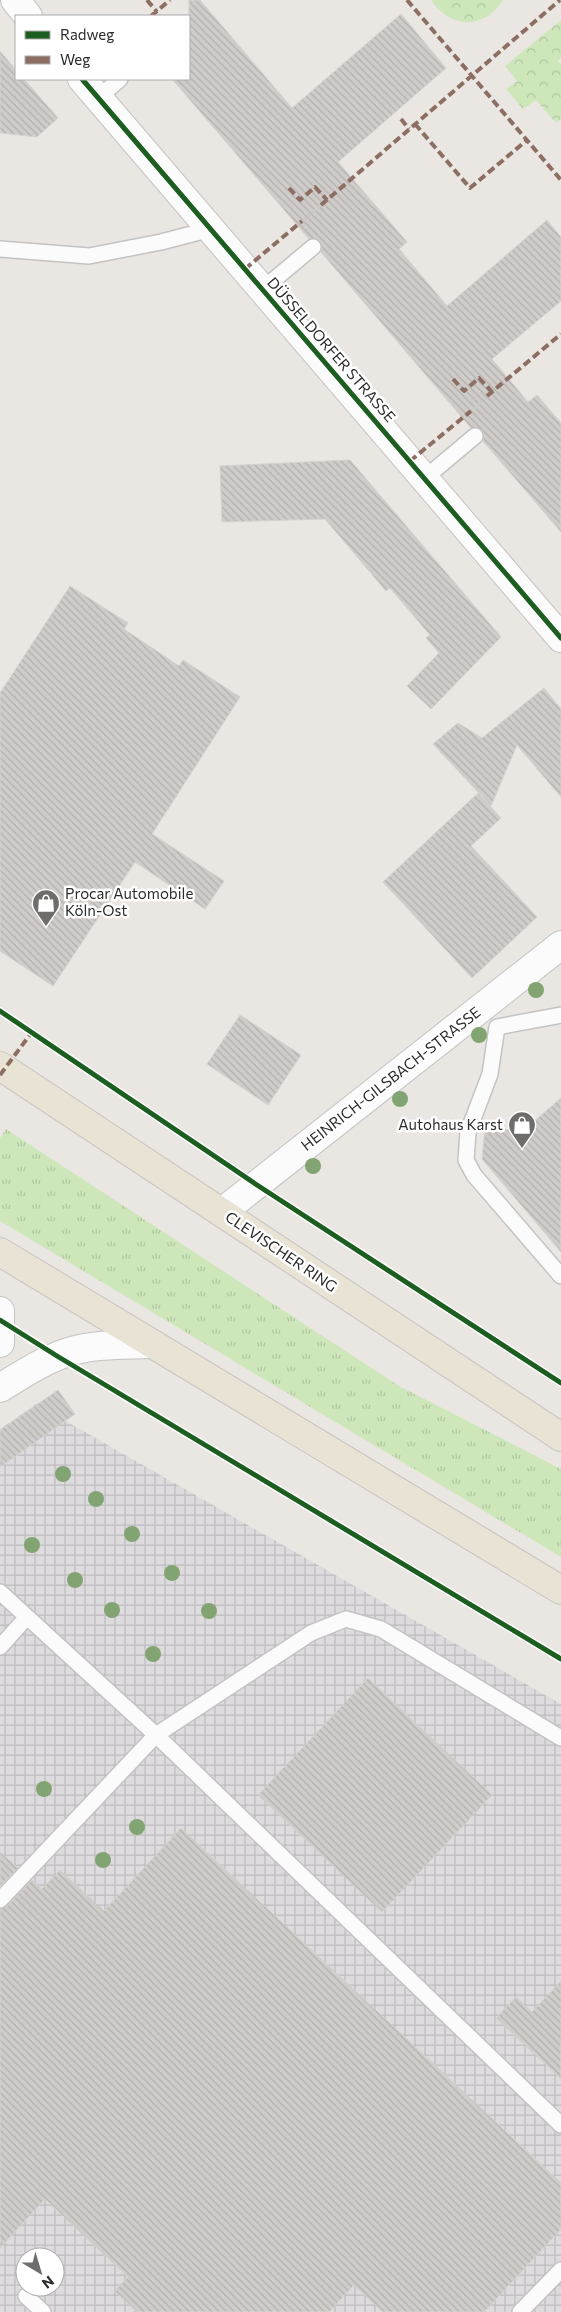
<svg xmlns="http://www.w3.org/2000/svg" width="561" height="2312" viewBox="0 0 561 2312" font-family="Commissioner,sans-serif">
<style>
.industrial{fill:url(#industrial-grid);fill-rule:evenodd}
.grass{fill:url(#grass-tufts)}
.forest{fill:url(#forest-crowns)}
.building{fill:url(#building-back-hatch);stroke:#d5d2ce}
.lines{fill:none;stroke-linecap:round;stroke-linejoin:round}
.lane-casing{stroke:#c4c3c3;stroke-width:18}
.street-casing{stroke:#c4c3c3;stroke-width:30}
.secondary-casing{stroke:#c4c3c3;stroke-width:30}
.primary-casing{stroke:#c6c4c2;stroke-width:30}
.path{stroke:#c8c8c7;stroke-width:3;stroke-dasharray:4 2.5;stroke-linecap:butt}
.lane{stroke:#fcfbfb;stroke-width:15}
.street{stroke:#fcfbfb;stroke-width:28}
.secondary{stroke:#fcfbfb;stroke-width:28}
.primary{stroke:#e8e3d4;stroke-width:28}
.quiet{stroke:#8d6e63;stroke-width:4;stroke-dasharray:8 4;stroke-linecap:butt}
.cycleway-casing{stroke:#fff;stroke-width:8}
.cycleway{stroke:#1b5e20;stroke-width:5}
.tree{fill:#82a473}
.labels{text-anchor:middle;stroke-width:5;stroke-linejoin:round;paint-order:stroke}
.street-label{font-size:15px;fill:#2c2c2c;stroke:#fff}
.poi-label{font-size:15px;fill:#2c2c2c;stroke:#fff;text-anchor:start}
</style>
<defs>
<pattern id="industrial-grid" width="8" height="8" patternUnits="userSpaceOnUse" patternTransform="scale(1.25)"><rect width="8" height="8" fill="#dedbde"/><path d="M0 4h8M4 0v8" fill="none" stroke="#bfbcbf"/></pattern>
<pattern id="grass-tufts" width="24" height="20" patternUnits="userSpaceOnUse" patternTransform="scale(1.25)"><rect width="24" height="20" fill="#cde7ba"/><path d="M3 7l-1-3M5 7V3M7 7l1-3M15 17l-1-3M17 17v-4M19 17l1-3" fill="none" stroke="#b0c6a0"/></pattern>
<pattern id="forest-crowns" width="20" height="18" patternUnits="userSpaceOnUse" patternTransform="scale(1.25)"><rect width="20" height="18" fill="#cde7ba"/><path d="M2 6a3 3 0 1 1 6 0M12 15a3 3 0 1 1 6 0" fill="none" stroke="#b0c6a0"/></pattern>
<pattern id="building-back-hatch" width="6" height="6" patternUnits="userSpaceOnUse" patternTransform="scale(1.25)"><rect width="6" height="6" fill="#cfccc9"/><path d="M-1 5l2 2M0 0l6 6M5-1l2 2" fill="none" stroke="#b2afad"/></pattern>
</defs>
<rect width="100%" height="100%" fill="#eae6e2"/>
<!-- industrial -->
<path class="industrial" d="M 36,1404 L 561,1704 L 561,2312 L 0,2312 L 0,1429 ZM 25,2257 L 55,2257 L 55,2287 L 25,2287 Z"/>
<!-- grass -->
<path class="grass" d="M 6,1129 L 399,1386 L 561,1469 L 561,1557 L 0,1221 L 0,1138 Z"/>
<!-- forest -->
<path class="forest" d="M 431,0 L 503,0 C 484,30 451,29 431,0 Z
M 561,20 L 561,58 L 558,61 L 561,64 L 561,119 L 556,123 L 536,100 L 523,109 L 506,89 L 517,81 L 505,66 Z"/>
<!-- building -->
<path class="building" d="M 189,0 L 200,0 L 292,108 L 401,14 L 446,68 L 338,162 L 407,242 L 399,249 L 447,306 L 547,220 L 561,237 L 561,301 L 492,359 L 528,402 L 537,395 L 561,423 L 561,532 L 483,441 L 484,435 L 482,430 L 471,428 L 321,252 L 322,246 L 320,241 L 309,239 L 172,79 L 189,79 Z
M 0,51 L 16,70 L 16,79 L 24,79 L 58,118 L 37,137 L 0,133 Z
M 350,460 L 501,637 L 431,709 L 407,686 L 439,653 L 426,638 L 430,635 L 390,588 L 386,591 L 325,519 L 222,522 L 220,466 Z
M 70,586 L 128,623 L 124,629 L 179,666 L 183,660 L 240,697 L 152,834 L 224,881 L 205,909 L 135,862 L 53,986 L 0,951 L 0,693 Z
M 544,688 L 561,709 L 561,797 L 517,745 L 491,806 L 433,744 L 458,723 L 482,738 Z
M 478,793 L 501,818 L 471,846 L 537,917 L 472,978 L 383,882 Z
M 240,1015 L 301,1055 L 268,1105 L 207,1064 Z
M 561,1098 L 561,1252 L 482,1159 L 485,1128 L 523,1131 Z
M 58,1390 L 75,1414 L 0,1467 L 0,1430 Z
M 368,1678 L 492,1795 L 382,1912 L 258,1795 Z
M 181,1828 L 561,2183 L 561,2229 L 484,2312 L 383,2312 L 354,2285 L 329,2312 L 137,2312 L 115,2291 L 128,2277 L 45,2199 L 0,2248 L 0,1909 L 7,1906 L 32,1880 L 42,1889 L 60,1870 L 104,1911 Z
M 0,1852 L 18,1868 L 0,1886 Z
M 561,1981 L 561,2079 L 496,2018 L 516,1997 L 532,2012 Z"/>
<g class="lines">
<!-- lane casing -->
<g class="lane-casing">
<path id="lane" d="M 98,98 L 120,79
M 0,249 L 89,256 L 161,242 L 211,229
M 263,289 L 313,247
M 425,478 L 475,436
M 497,1027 L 490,1074 L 468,1132 L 466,1160 L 474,1175 L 561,1276
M 497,1027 L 561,1015
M 0,1592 L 156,1735 L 561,2125
M 0,1647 L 27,1617
M 0,1900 L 156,1735 L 311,1633 L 346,1619 L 381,1629 L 561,1738
M 26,2296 L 43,2312
M 520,2312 L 561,2270"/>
</g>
<!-- street casing -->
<g class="street-casing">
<path id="street" d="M 222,1212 L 561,945
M 0,1311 L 0,1343
M 0,1388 C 23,1374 47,1358 72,1351 C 97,1344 124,1345 149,1344"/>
</g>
<!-- secondary casing -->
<g class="secondary-casing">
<path id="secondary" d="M 15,0 L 28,16
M 82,79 L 561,638"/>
</g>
<!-- primary casing -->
<g class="primary-casing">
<path id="primary" d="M 0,1066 L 561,1437
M 0,1252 L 561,1590"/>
</g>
<!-- path -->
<path class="path" d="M 303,221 L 321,205
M 474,409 L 487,396"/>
<!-- lane -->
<use href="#lane" class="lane"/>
<!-- street -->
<use href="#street" class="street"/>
<!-- secondary -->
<use href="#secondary" class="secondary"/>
<!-- primary -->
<use href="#primary" class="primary"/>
<!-- quiet -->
<path class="quiet" d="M 147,0 L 157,12
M 407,0 L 561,180
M 151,16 L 170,0
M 401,119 L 409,129
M 415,124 L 470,188 L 527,140
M 289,188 L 300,200 L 315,187 L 327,200
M 321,205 L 560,0
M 245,269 L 302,221
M 453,379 L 464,391 L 479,378 L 492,392
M 487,396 L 561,334
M 410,461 L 471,411
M 0,1075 L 32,1032"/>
<!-- cycleway casing -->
<g class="cycleway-casing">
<path id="cycleway" d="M 82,79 L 561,638
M 0,1011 L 257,1185 L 561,1383
M 0,1320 L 57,1356 L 561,1659"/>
</g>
<!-- cycleway -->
<use href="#cycleway" class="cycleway"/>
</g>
<!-- trees -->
<g class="tree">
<circle cx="536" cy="990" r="8"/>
<circle cx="479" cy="1035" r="8"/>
<circle cx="400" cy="1099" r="8"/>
<circle cx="313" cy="1166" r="8"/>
<circle cx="63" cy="1474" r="8"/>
<circle cx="96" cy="1499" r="8"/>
<circle cx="132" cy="1534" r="8"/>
<circle cx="32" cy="1545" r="8"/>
<circle cx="172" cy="1573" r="8"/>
<circle cx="75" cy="1580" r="8"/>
<circle cx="112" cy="1610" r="8"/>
<circle cx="209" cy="1611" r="8"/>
<circle cx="153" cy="1654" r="8"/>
<circle cx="44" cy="1789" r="8"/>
<circle cx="137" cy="1827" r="8"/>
<circle cx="103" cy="1860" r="8"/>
</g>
<!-- icons -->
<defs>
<g id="shop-pin" transform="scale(1.4375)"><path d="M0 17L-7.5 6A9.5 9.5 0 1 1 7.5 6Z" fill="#6e6d6c" stroke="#fff"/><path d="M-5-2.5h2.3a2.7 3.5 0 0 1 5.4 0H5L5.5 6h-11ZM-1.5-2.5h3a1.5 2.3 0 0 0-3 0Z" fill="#fff"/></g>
</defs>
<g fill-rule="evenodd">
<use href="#shop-pin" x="46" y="903"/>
<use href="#shop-pin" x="522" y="1125"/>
</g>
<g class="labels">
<!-- street labels -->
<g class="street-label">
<text transform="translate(331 350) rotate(49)" y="5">DÜSSELDORFER STRASSE</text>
<text transform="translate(391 1079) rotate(-38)" y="5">HEINRICH-GILSBACH-STRASSE</text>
<text transform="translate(281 1252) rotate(34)" y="5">CLEVISCHER RING</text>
</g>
<!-- poi labels -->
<g class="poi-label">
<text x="65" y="899">Procar Automobile<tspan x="65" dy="17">Köln-Ost</tspan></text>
<text x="503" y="1130" text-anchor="end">Autohaus Karst</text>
</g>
</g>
<!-- legend -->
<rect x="15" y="15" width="175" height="65" fill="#ffffff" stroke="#ababab"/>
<rect x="25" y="31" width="25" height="8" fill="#1b5e20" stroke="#ababab"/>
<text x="60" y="40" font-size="15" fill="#2c2c2c">Radweg</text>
<rect x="25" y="56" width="25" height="8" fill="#8d6e63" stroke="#ababab"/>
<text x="60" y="65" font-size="15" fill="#2c2c2c">Weg</text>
<!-- north arrow -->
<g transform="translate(40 2272) rotate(142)"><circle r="24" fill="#ffffff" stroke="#ababab"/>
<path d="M0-4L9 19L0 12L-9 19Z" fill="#6e6d6c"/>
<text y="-8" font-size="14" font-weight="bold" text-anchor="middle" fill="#2c2c2c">N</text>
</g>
</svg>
